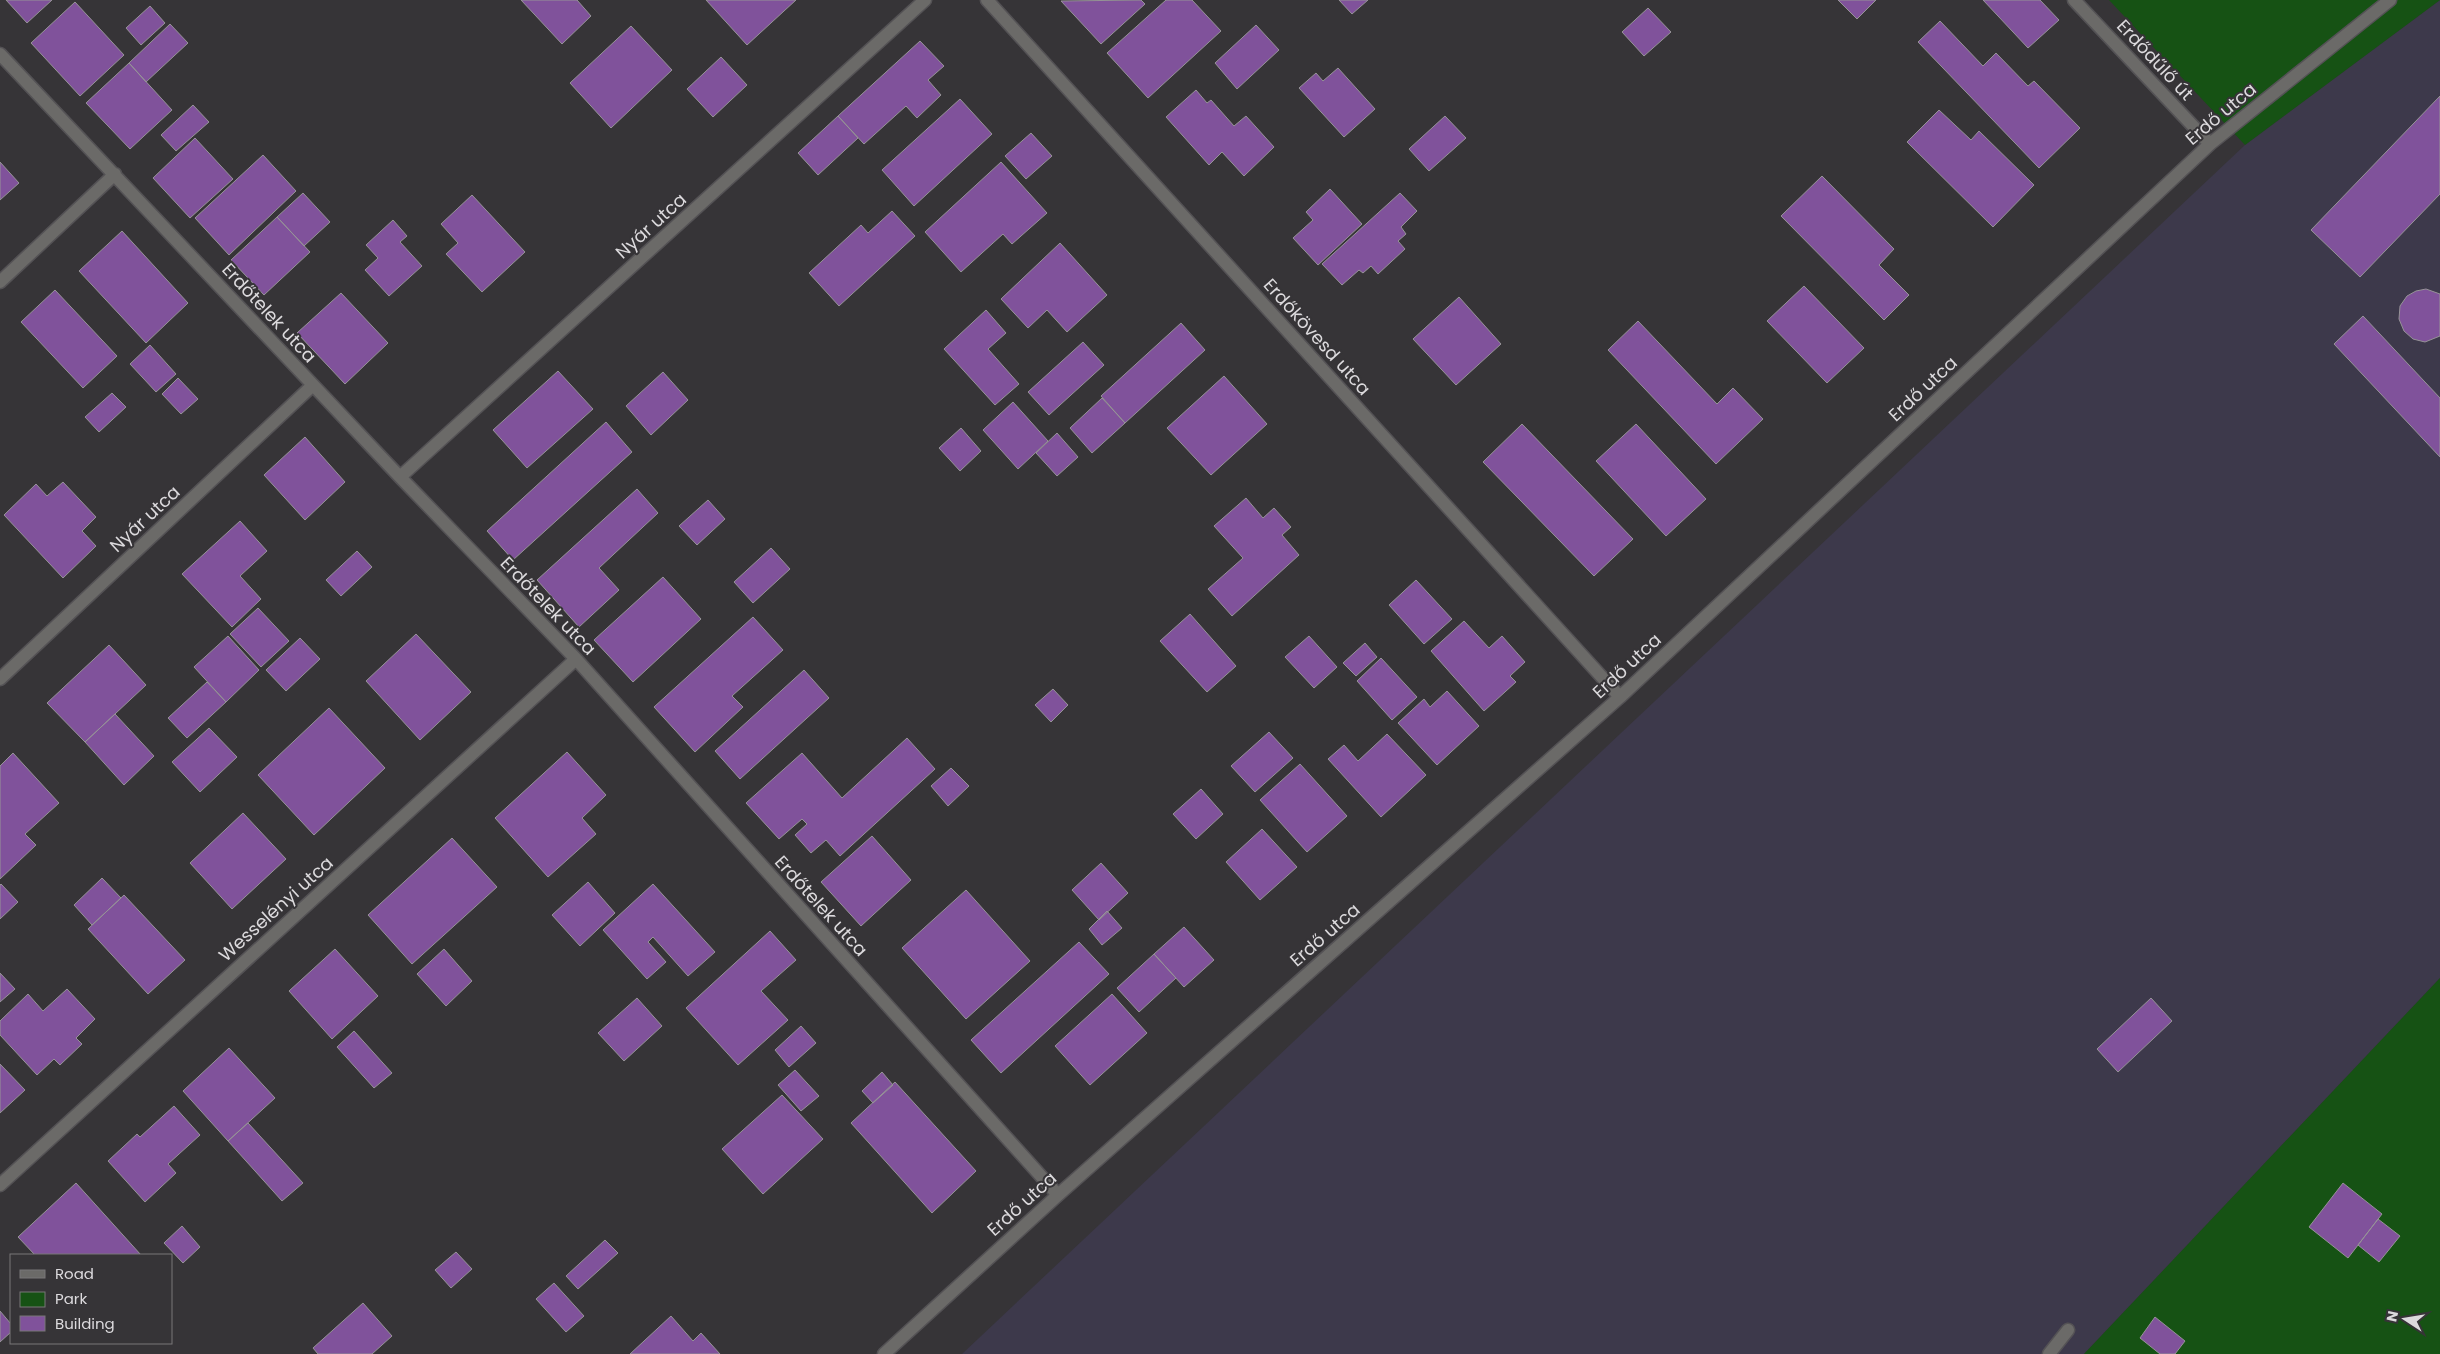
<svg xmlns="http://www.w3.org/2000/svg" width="2440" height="1354" viewBox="0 0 2440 1354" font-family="Poppins,sans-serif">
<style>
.industrial{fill:#3d394b}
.green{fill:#165214}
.building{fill:#80529b;stroke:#969397}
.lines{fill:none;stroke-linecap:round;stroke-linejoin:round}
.street-casing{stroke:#545255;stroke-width:15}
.street{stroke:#6b6a68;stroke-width:12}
.labels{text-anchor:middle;stroke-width:4;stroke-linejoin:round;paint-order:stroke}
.street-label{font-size:18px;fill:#dcdadd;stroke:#363437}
</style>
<rect width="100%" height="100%" fill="#363437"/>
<!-- industrial -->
<path class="industrial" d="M 2440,0 L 2440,978 L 2084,1354 L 962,1354 L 2245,145 Z"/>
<!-- green -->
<path class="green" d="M 2109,0 L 2440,0 L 2245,145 Z
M 2440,978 L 2440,1354 L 2084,1354 Z"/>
<!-- building -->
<path class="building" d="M 6,0 L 52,0 L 27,23 Z
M 521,0 L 577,0 L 591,16 L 562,44 Z
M 706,0 L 796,0 L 747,45 Z
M 1141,0 L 1145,4 L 1101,44 L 1061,1 Z
M 1166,0 L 1192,0 L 1221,31 L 1148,98 L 1107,53 Z
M 1339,0 L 1368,0 L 1352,14 Z
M 1838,0 L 1876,0 L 1857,19 Z
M 1983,0 L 2040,0 L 2059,20 L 2028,48 Z
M 75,2 L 124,55 L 80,96 L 31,43 Z
M 150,6 L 165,23 L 141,45 L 126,28 Z
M 1648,8 L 1671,32 L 1644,56 L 1622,32 Z
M 1940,21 L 1983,66 L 1996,53 L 2028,86 L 2034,81 L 2080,128 L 2039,168 L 1918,42 Z
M 170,24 L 188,43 L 146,82 L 129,63 Z
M 1256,25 L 1279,50 L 1237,89 L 1215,63 Z
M 631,26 L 672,70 L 611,128 L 570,83 Z
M 920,41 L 944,66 L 928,80 L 941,95 L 917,118 L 906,106 L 864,144 L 838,116 Z
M 721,57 L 747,85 L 713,117 L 687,89 Z
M 129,63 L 172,110 L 130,149 L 86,103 Z
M 1338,68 L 1375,109 L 1344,137 L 1299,88 L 1316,73 L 1323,81 Z
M 1196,90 L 1207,103 L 1211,100 L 1234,126 L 1246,116 L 1274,147 L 1244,176 L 1222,152 L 1209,165 L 1166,117 Z
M 2440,96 L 2440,194 L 2360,277 L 2311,230 Z
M 960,99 L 992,134 L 914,206 L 882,170 Z
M 193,105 L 209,122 L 176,151 L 161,135 Z
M 1939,110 L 1971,140 L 1979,131 L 2034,185 L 1993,227 L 1907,142 Z
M 838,116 L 858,138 L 818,175 L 798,153 Z
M 1445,116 L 1466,138 L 1429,171 L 1409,149 Z
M 1031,133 L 1052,156 L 1026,179 L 1005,156 Z
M 195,138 L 233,179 L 190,218 L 153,178 Z
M 263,155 L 296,191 L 229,255 L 195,218 Z
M 0,162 L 19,183 L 0,200 Z
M 1001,162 L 1047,213 L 1012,244 L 1003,234 L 961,272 L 925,232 Z
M 1822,176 L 1894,249 L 1879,265 L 1909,295 L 1884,320 L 1781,216 Z
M 1330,189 L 1362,224 L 1318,265 L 1293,238 L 1313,220 L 1306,212 Z
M 303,193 L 330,222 L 304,246 L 277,217 Z
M 1400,193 L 1417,211 L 1401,227 L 1406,234 L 1398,241 L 1405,249 L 1378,274 L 1371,266 L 1363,273 L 1359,270 L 1342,285 L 1322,264 Z
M 472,195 L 525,252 L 482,292 L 446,254 L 458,243 L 441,224 Z
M 892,211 L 915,236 L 839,306 L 809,273 L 861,225 L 868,233 Z
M 277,217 L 310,252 L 264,295 L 231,260 Z
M 393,220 L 407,236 L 400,242 L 422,266 L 389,296 L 365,270 L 378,258 L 366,245 Z
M 122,231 L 188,303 L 146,343 L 79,271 Z
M 1060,243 L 1107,295 L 1067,332 L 1047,310 L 1028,328 L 1001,299 Z
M 1804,286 L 1864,348 L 1827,383 L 1767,321 Z
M 2426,289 L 2440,294 L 2440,336 L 2425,342 L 2413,339 L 2404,331 L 2399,319 L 2400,306 L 2407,296 L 2416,291 Z
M 55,290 L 117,356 L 83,388 L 21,322 Z
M 341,293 L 388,343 L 345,384 L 297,333 Z
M 1459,297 L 1501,344 L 1456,385 L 1413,339 Z
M 986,310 L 1006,333 L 988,349 L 1019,384 L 995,405 L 944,349 Z
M 2363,316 L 2440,398 L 2440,457 L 2334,344 Z
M 1638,321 L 1717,404 L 1733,388 L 1763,419 L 1716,464 L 1608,350 Z
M 1181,323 L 1205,350 L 1125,423 L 1101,396 Z
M 1083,342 L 1104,365 L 1049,415 L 1028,392 Z
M 150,345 L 176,374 L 156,392 L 130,364 Z
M 558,371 L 593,409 L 527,468 L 493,430 Z
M 663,372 L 688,400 L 651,435 L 626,406 Z
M 1224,376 L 1267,424 L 1211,475 L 1167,428 Z
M 178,378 L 198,399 L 181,414 L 162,394 Z
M 112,393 L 126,407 L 99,432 L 85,417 Z
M 1102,398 L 1125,423 L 1092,453 L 1070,428 Z
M 1013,402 L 1048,441 L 1018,469 L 983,430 Z
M 606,422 L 632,452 L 513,560 L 487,531 Z
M 1522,424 L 1633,539 L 1594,576 L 1483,462 Z
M 1636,424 L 1706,499 L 1666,536 L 1596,461 Z
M 961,428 L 981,451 L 960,471 L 939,448 Z
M 1057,433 L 1078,457 L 1057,476 L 1036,453 Z
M 305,437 L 345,482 L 305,520 L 264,475 Z
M 63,482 L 96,517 L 82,531 L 96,546 L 63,578 L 4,515 L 36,484 L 47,496 Z
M 637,489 L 658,513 L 599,568 L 619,590 L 579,627 L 537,580 Z
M 1246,498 L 1263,518 L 1274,508 L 1291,527 L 1282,535 L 1299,555 L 1232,616 L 1208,589 L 1243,558 L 1214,526 Z
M 708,500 L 725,519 L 697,545 L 679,526 Z
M 240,521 L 267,551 L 240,576 L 261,599 L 232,627 L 182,574 Z
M 771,548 L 790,569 L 753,603 L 734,582 Z
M 357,551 L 372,567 L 341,596 L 326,580 Z
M 663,577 L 701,619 L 633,682 L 594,640 Z
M 1416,580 L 1452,619 L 1424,644 L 1389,605 Z
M 258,608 L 289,641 L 261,667 L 230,634 Z
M 1190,614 L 1236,666 L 1207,692 L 1160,641 Z
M 753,617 L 783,650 L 732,696 L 743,707 L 695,752 L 654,707 Z
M 1464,621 L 1489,648 L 1502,636 L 1525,662 L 1510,676 L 1516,682 L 1484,711 L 1431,651 Z
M 416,634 L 471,692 L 420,740 L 366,681 Z
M 228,636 L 259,670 L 226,702 L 194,667 Z
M 1309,636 L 1337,667 L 1314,688 L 1285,657 Z
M 300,638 L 320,659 L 286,691 L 266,670 Z
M 1365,643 L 1377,657 L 1356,676 L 1343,663 Z
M 109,645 L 146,685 L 85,742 L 47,703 Z
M 1381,658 L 1417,697 L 1392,720 L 1357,681 Z
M 804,670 L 829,698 L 740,779 L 715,751 Z
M 207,682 L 226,702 L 187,738 L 168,718 Z
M 1053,689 L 1068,705 L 1051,722 L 1035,705 Z
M 1447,691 L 1479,726 L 1437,765 L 1398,723 L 1424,699 L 1430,707 Z
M 329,708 L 385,768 L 314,835 L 258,775 Z
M 115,714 L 154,756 L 124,785 L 85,742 Z
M 209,728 L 237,757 L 200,792 L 172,762 Z
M 1269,732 L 1293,758 L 1255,792 L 1231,766 Z
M 1387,734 L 1426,775 L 1381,817 L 1328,759 L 1344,745 L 1358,761 Z
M 907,738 L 935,769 L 840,856 L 826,840 L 811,853 L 795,835 L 807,824 L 802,819 L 779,839 L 746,803 L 802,753 L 842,798 Z
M 567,752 L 606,795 L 582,818 L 596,834 L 548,877 L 495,818 Z
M 13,753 L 59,803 L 25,834 L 36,845 L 0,879 L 0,766 Z
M 1300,764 L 1347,816 L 1307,852 L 1260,800 Z
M 951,768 L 969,786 L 948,806 L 931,786 Z
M 1201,789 L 1223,814 L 1196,839 L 1173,814 Z
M 243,813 L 286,859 L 232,909 L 190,863 Z
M 1262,829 L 1297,867 L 1260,900 L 1226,862 Z
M 872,836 L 911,880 L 861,926 L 821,882 Z
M 452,838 L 497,887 L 412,964 L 368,915 Z
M 1101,863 L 1128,893 L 1099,920 L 1072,890 Z
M 102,878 L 121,898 L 92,925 L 74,905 Z
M 588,882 L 615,913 L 580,946 L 552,915 Z
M 1,884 L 18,902 L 0,919 L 0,885 Z
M 653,884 L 715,952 L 688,976 L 653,937 L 648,942 L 666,962 L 647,979 L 603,930 Z
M 966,890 L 1030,961 L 966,1019 L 902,948 Z
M 124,895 L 185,960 L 148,994 L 88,929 Z
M 1107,911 L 1122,928 L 1102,945 L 1089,929 Z
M 1184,927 L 1214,960 L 1184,987 L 1154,954 Z
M 770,931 L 796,960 L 761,991 L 788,1020 L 738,1065 L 686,1008 Z
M 1079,942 L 1109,974 L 1001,1073 L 971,1040 Z
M 335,949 L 378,996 L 332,1039 L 289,991 Z
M 444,949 L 472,981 L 446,1006 L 417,974 Z
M 1154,954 L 1176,978 L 1139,1012 L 1117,988 Z
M 0,973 L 15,989 L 0,1002 Z
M 67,989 L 95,1019 L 76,1038 L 82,1044 L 60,1065 L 54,1059 L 37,1075 L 0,1035 L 0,1021 L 28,994 L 43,1011 Z
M 1112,994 L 1147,1033 L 1090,1085 L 1055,1046 Z
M 637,998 L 662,1026 L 624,1061 L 598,1033 Z
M 2151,998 L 2172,1021 L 2118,1072 L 2097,1049 Z
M 801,1026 L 816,1043 L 789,1067 L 775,1050 Z
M 354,1031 L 392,1073 L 374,1088 L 337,1047 Z
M 229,1048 L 275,1098 L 228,1141 L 183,1091 Z
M 0,1064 L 25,1090 L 0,1113 Z
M 795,1070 L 819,1096 L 801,1111 L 778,1085 Z
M 882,1072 L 893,1085 L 873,1103 L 862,1091 Z
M 895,1082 L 976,1171 L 932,1213 L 851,1123 Z
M 782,1095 L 823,1139 L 763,1194 L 722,1149 Z
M 174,1106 L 200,1135 L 168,1164 L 176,1173 L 145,1202 L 108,1161 L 137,1134 L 140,1137 Z
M 248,1123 L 303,1183 L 282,1201 L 228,1141 Z
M 76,1183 L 141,1255 L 35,1255 L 18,1237 Z
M 2343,1183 L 2382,1214 L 2348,1258 L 2309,1227 Z
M 2378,1219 L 2400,1236 L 2379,1262 L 2358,1245 Z
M 182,1226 L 200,1247 L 183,1263 L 164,1243 Z
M 605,1240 L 618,1253 L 578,1289 L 566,1276 Z
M 456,1252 L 472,1269 L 451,1288 L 435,1270 Z
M 554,1283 L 584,1316 L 566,1332 L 536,1299 Z
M 363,1303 L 392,1336 L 372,1354 L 318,1354 L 313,1348 Z
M 0,1311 L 11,1324 L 11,1332 L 0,1342 Z
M 671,1316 L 693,1341 L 701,1333 L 720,1354 L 630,1354 Z
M 2155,1317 L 2185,1341 L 2175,1354 L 2160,1354 L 2140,1338 Z"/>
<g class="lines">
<!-- street casing -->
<g class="street-casing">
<path id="street" d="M 987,0 L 1620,697
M 2074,0 L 2210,144
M 0,54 L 400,477 L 576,659 L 1058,1195
M 0,282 L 115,174
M 400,477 L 925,0
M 0,679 L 313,385
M 0,1185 L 576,659
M 884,1354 L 1058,1195 L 1620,697 L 2210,144 L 2390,0
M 2049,1354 L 2068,1330"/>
</g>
<!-- street -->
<use href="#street" class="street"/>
</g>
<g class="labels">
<!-- street labels -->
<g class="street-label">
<text transform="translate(2155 60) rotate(47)" y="6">Erdődűlő út</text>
<text transform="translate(2221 114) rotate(-40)" y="6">Erdő utca</text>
<text transform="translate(651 226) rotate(-42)" y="6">Nyár utca</text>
<text transform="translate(269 313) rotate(47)" y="6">Erdőtelek utca</text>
<text transform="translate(1317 337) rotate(48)" y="6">Erdőkövesd utca</text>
<text transform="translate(1923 389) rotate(-43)" y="6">Erdő utca</text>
<text transform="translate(145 519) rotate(-43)" y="6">Nyár utca</text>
<text transform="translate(548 606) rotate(46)" y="6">Erdőtelek utca</text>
<text transform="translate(1627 666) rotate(-43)" y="6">Erdő utca</text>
<text transform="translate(821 906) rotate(48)" y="6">Erdőtelek utca</text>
<text transform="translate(276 909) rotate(-42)" y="6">Wesselényi utca</text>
<text transform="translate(1325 935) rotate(-41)" y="6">Erdő utca</text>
<text transform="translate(1022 1204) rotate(-42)" y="6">Erdő utca</text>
</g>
</g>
<!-- legend -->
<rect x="10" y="1254" width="162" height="90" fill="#363437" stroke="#787679"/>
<rect x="20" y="1270" width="25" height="8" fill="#6b6a68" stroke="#787679"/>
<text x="55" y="1279" font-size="15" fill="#dcdadd">Road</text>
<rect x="20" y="1292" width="25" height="15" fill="#165214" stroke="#787679"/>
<text x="55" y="1304" font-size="15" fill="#dcdadd">Park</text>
<rect x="20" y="1316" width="25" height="15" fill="#80529b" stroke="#787679"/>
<text x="55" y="1329" font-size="15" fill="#dcdadd">Building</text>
<!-- north arrow -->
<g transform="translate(2405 1319) rotate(282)" stroke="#363437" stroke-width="4" paint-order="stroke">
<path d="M0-4L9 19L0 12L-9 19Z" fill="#dcdadd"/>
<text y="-8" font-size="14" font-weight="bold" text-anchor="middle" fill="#dcdadd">N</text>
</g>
</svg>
